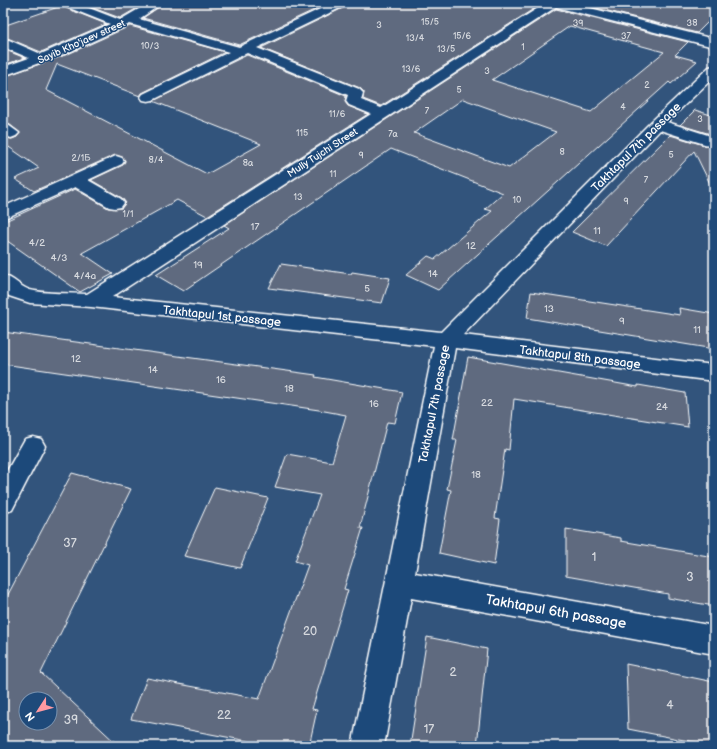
<svg xmlns="http://www.w3.org/2000/svg" width="717" height="749" viewBox="0 0 717 749" font-family="'Balsamiq Sans',sans-serif">
<style>
.building{fill:#5f6b7f;stroke:#fff;fill-rule:evenodd}
.lines{fill:none;stroke-linecap:round;stroke-linejoin:round}
.minor-casing{stroke:#fff;stroke-width:3}
.minor{fill:#1f4a7a;fill-rule:evenodd}
.labels{text-anchor:middle;stroke-width:3;stroke-linejoin:round;paint-order:stroke}
.far-number-label{font-size:9px;fill:#d7dadf}
.far-street-label{font-size:10px;fill:#fff;stroke:#1f4a7a}
.number-label{font-size:10px;fill:#d7dadf}
.street-label{font-size:12px;fill:#fff;stroke:#1f4a7a}
.near-number-label{font-size:12px;fill:#d7dadf}
.near-street-label{font-size:14px;fill:#fff;stroke:#1f4a7a}
</style>
<rect width="100%" height="100%" fill="#32547c"/>
<filter id="ink" filterUnits="userSpaceOnUse"><feTurbulence type="fractalNoise" baseFrequency=".025" numOctaves="2"/><feDisplacementMap in="SourceGraphic" scale="8" xChannelSelector="R" yChannelSelector="G"/><feConvolveMatrix kernelMatrix="1 2 1 2 8 2 1 2 1" color-interpolation-filters="sRGB"/></filter>
<g filter="url(#ink)">
<!-- building -->
<path class="building" d="M 80,3 L 146,3 L 120,18 Z
M 164,3 L 329,3 L 239,45 L 143,18 Z
M 350,3 L 543,3 L 381,106 L 363,99 L 364,92 L 360,88 L 261,48 L 347,6 Z
M 576,3 L 714,3 L 714,16 L 697,33 Z
M 64,5 L 66,8 L 106,24 L 41,52 L 10,39 L 3,38 L 3,26 Z
M 556,9 L 688,42 L 675,55 L 697,61 L 671,84 L 669,82 L 438,290 L 406,275 L 428,256 L 435,259 L 492,211 L 485,209 L 503,193 L 391,149 L 183,291 L 156,275 L 229,228 L 224,225 ZM 570,26 L 584,30 L 664,52 L 591,112 L 492,80 ZM 463,99 L 556,132 L 509,168 L 414,133 Z
M 130,26 L 225,52 L 142,93 L 140,96 L 57,64 L 46,90 L 207,174 L 261,144 L 153,101 L 247,55 L 346,96 L 345,102 L 348,106 L 368,114 L 207,216 L 177,200 L 82,253 L 113,274 L 80,292 L 3,238 L 3,222 L 75,189 L 108,208 L 121,208 L 126,203 L 122,198 L 91,180 L 123,165 L 125,160 L 122,157 L 115,155 L 34,191 L 15,179 L 39,168 L 3,143 L 3,137 L 12,139 L 17,137 L 20,133 L 9,124 L 3,122 L 3,77 L 68,54 Z
M 3,49 L 25,58 L 3,65 Z
M 695,110 L 714,116 L 714,135 L 680,125 Z
M 670,135 L 714,148 L 714,192 L 694,151 L 606,246 L 572,232 Z
M 281,264 L 351,274 L 352,272 L 390,278 L 382,303 L 269,288 Z
M 531,292 L 680,315 L 679,308 L 714,314 L 714,349 L 527,318 Z
M 3,332 L 316,375 L 315,377 L 402,392 L 395,423 L 387,422 L 360,528 L 363,528 L 344,589 L 348,590 L 312,709 L 317,710 L 309,746 L 252,746 L 253,742 L 131,719 L 147,678 L 259,699 L 308,565 L 295,561 L 320,495 L 275,487 L 287,454 L 332,462 L 346,415 L 319,410 L 3,364 Z
M 468,357 L 638,387 L 638,385 L 685,393 L 688,427 L 514,399 L 509,450 L 505,449 L 495,518 L 500,519 L 494,565 L 439,553 L 451,490 L 447,489 L 457,440 L 453,440 Z
M 72,473 L 131,489 L 41,673 L 119,746 L 3,746 L 3,604 ZM 26,699 L 50,699 L 50,723 L 26,723 Z
M 215,487 L 268,498 L 240,568 L 184,556 Z
M 566,529 L 621,538 L 621,541 L 714,557 L 714,606 L 668,598 L 668,594 L 566,576 Z
M 427,637 L 487,649 L 477,746 L 410,746 Z
M 626,664 L 714,682 L 714,746 L 628,729 Z"/>
<g class="lines">
<!-- minor casing -->
<g class="minor-casing">
<path id="minor" d="M 67,3 L 76,3 L 120,20 L 149,3 L 163,3 L 139,19 L 239,47 L 333,3 L 348,3 L 346,5 L 257,48 L 359,89 L 363,93 L 361,100 L 381,108 L 546,3 L 570,3 L 714,39 L 714,47 L 556,7 L 112,297 L 441,332 L 652,121 L 709,67 L 714,66 L 714,77 L 667,122 L 714,137 L 714,147 L 660,130 L 463,335 L 714,365 L 714,381 L 455,348 L 415,573 L 714,626 L 714,654 L 411,598 L 384,746 L 352,746 L 434,346 L 91,307 L 30,303 L 9,296 L 3,291 L 3,275 C 14,278 20,287 30,290 C 45,294 71,293 87,294 L 371,114 L 349,105 L 346,101 L 348,95 L 247,53 L 153,100 L 148,101 L 143,100 L 141,97 L 143,94 L 229,52 L 130,24 L 67,53 L 3,76 L 3,67 L 29,58 L 3,47 L 3,40 L 9,40 L 41,54 L 110,24 L 67,7 L 65,5 Z
M 3,123 L 8,125 L 19,133 L 16,136 L 11,138 L 3,135 Z
M 116,156 L 122,158 L 124,161 L 122,164 L 88,180 L 121,199 L 124,203 L 121,207 L 115,208 L 109,207 L 75,187 L 3,219 L 3,207 Z
M 33,437 L 41,439 L 45,446 L 12,510 L 3,513 L 3,478 L 25,439 Z"/>
</g>
<!-- minor -->
<use href="#minor" class="minor"/>
</g>
</g>
<g class="labels">
<!-- far-number labels -->
<g class="far-number-label">
<text x="430" y="25">15/5</text>
<text x="578" y="26">39</text>
<text x="692" y="26">38</text>
<text x="379" y="28">3</text>
<text x="462" y="39">15/6</text>
<text x="626" y="39">37</text>
<text x="415" y="41">13/4</text>
<text x="150" y="49">10/3</text>
<text x="523" y="50">1</text>
<text x="446" y="52">13/5</text>
<text x="411" y="72">13/6</text>
<text x="487" y="74">3</text>
<text x="647" y="88">2</text>
<text x="459" y="93">5</text>
<text x="623" y="110">4</text>
<text x="427" y="114">7</text>
<text x="337" y="117">11/6</text>
<text x="700" y="122">3</text>
<text x="302" y="136">115</text>
<text x="393" y="137">7а</text>
<text x="562" y="155">8</text>
<text x="361" y="158">9</text>
<text x="671" y="158">5</text>
<text x="81" y="161">2/1Б</text>
<text x="156" y="163">8/4</text>
<text x="248" y="166">8а</text>
<text x="333" y="177">11</text>
<text x="646" y="183">7</text>
<text x="298" y="200">13</text>
<text x="517" y="203">10</text>
<text x="626" y="204">9</text>
<text x="128" y="217">1/1</text>
</g>
<!-- far-street labels -->
<g class="far-street-label">
<text transform="translate(81 41) rotate(-24)" y="4">Sayib Kho'jaev street</text>
<text transform="translate(322 152) rotate(-33)" y="4">Mully Tujchi Street</text>
</g>
<!-- number labels -->
<g class="number-label">
<text x="255" y="230">17</text>
<text x="597" y="234">11</text>
<text x="37" y="246">4/2</text>
<text x="471" y="249">12</text>
<text x="59" y="261">4/3</text>
<text x="198" y="268">19</text>
<text x="433" y="277">14</text>
<text x="85" y="279">4/4a</text>
<text x="367" y="292">5</text>
<text x="549" y="312">13</text>
<text x="622" y="324">9</text>
<text x="697" y="333">11</text>
<text x="76" y="362">12</text>
<text x="153" y="373">14</text>
<text x="221" y="383">16</text>
<text x="289" y="392">18</text>
<text x="487" y="406">22</text>
<text x="374" y="407">16</text>
<text x="662" y="410">24</text>
<text x="476" y="478">18</text>
</g>
<!-- street labels -->
<g class="street-label">
<text transform="translate(636 147) rotate(-45)" y="4">Takhtapul 7th passage</text>
<text transform="translate(222 316) rotate(6)" y="4">Takhtapul 1st passage</text>
<text transform="translate(580 357) rotate(7)" y="4">Takhtapul 8th passage</text>
<text transform="translate(434 404) rotate(-79)" y="4">Takhtapul 7th passage</text>
</g>
<!-- near-number labels -->
<g class="near-number-label">
<text x="70" y="547">37</text>
<text x="594" y="561">1</text>
<text x="690" y="581">3</text>
<text x="310" y="635">20</text>
<text x="453" y="676">2</text>
<text x="670" y="709">4</text>
<text x="224" y="719">22</text>
<text x="71" y="724">39</text>
<text x="429" y="733">17</text>
</g>
<!-- near-street labels -->
<g class="near-street-label">
<text transform="translate(556 611) rotate(10)" y="5">Takhtapul 6th passage</text>
</g>
</g>
<!-- margin -->
<rect width="717" height="749" fill="none" stroke="#1f4a7a" stroke-width="16"/>
<rect x="8" y="8" width="701" height="733" fill="none" stroke="#fff" stroke-width="1.5" filter="url(#ink)"/>
<!-- north arrow -->
<g transform="translate(38 711) rotate(234)"><circle r="19" fill="#1f4a7a" stroke="#7992af"/>
<path d="M0-3L7 15L0 10L-7 15Z" fill="#ff9aa2"/>
<text y="-6" font-size="11" font-weight="bold" text-anchor="middle" fill="#ffffff">N</text>
</g>
</svg>
